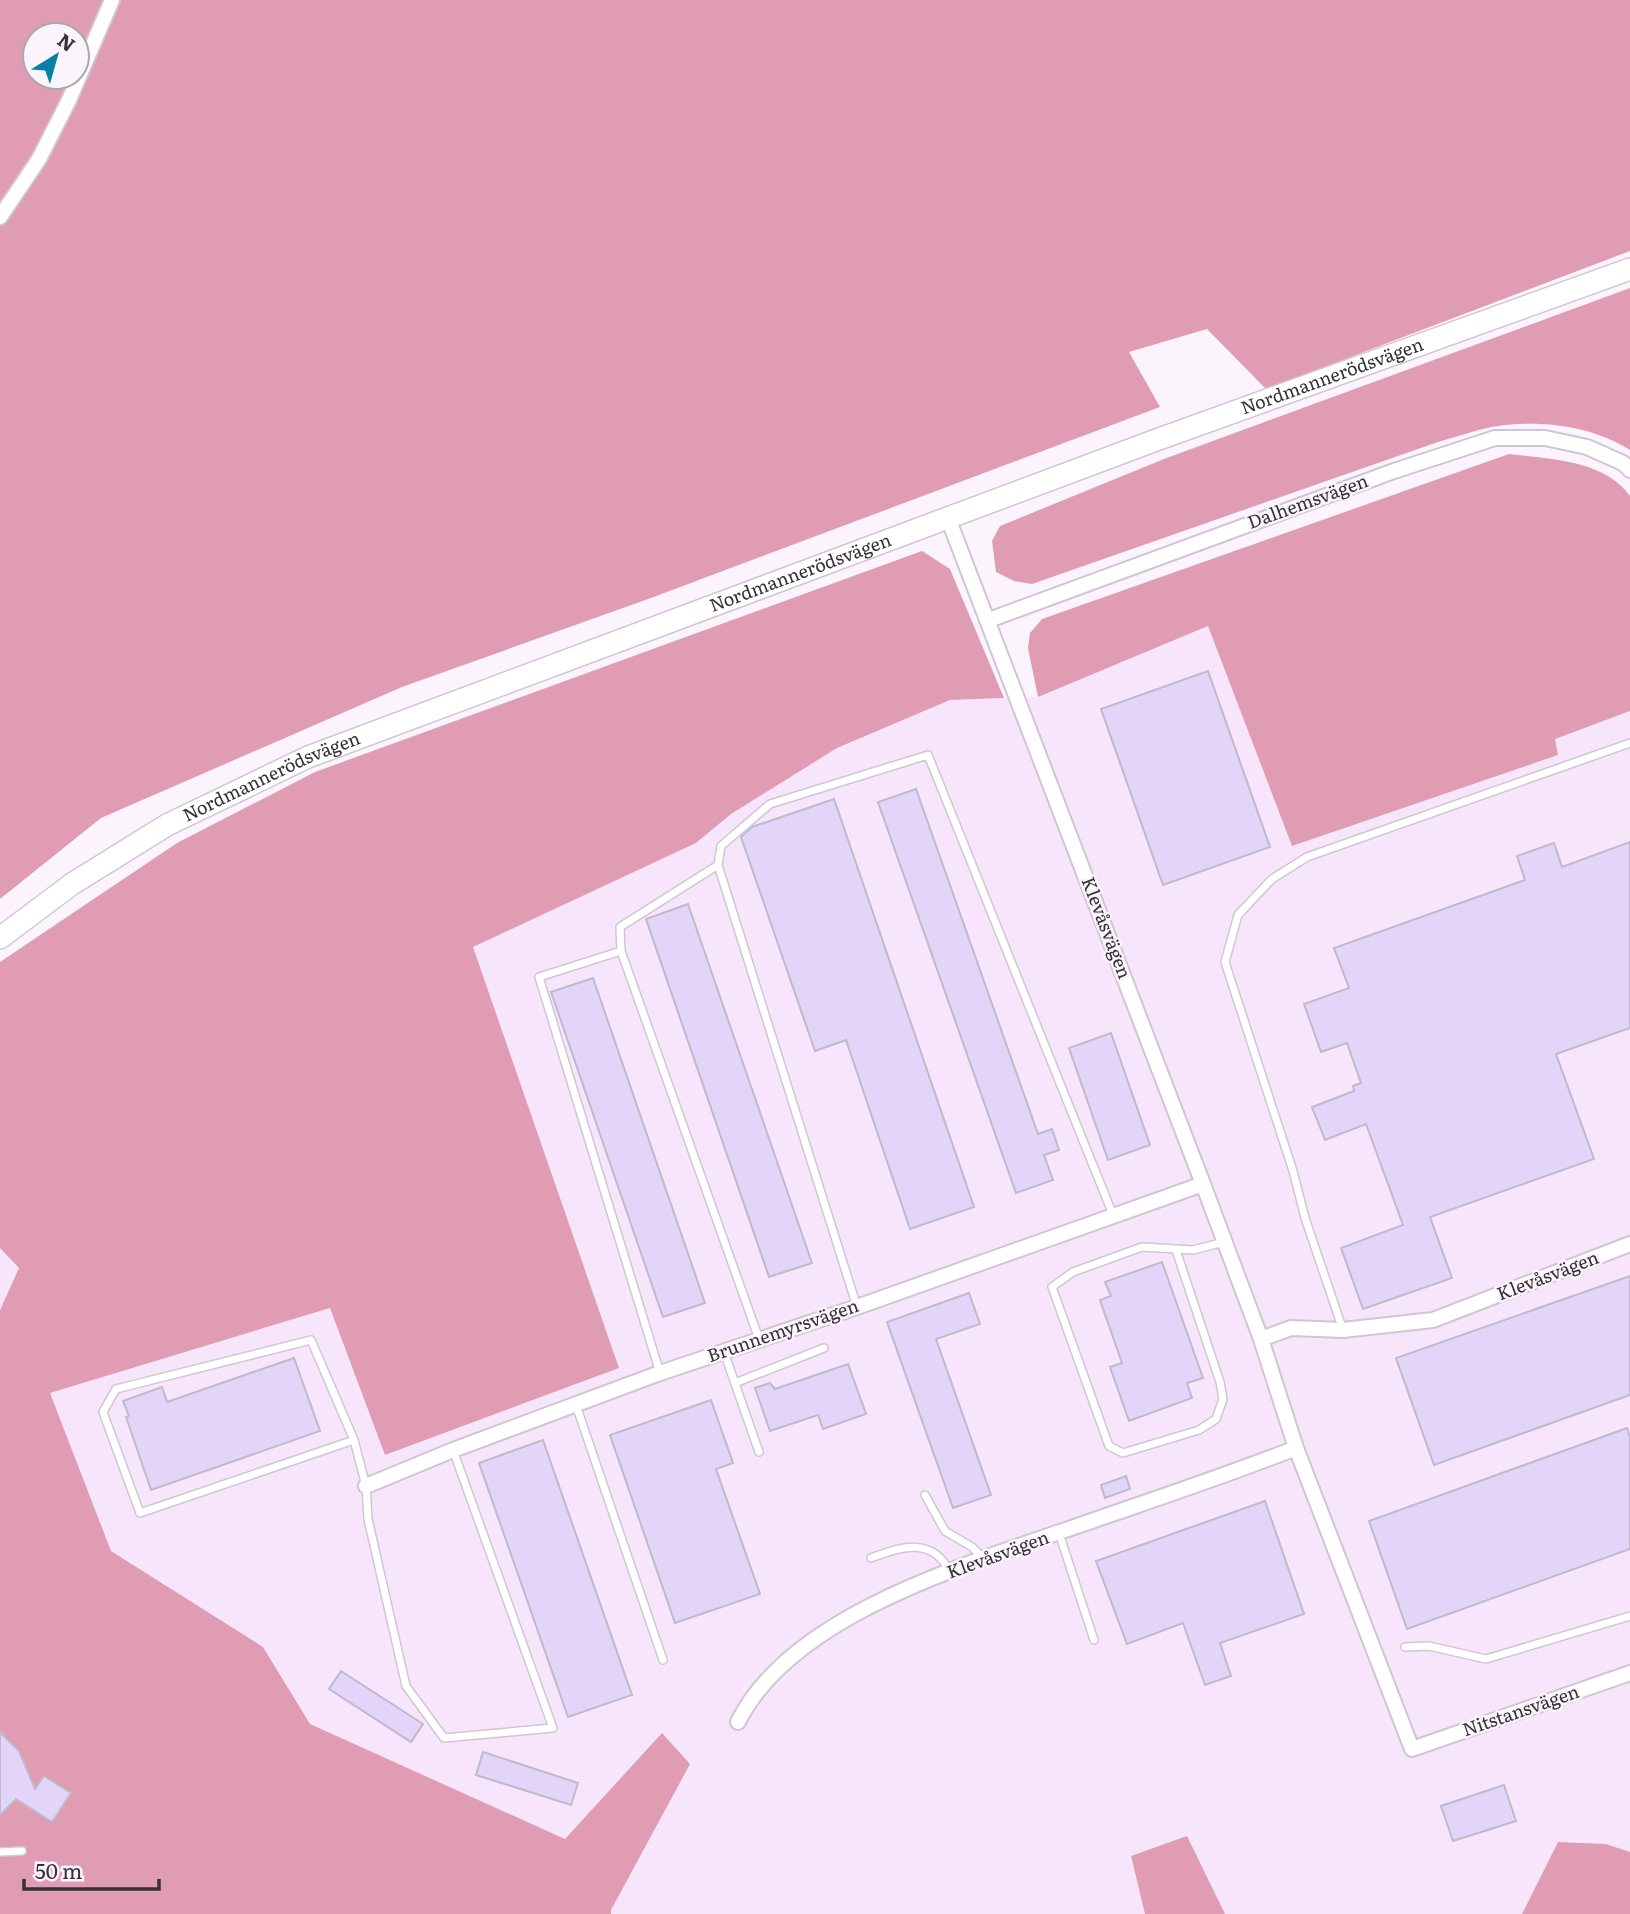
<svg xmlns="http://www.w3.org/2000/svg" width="1630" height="1914" viewBox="0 0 1630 1914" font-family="Literata,serif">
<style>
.built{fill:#f7e6fb}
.forest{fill:#df9cb2;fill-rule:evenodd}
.building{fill:#e2d5f9;stroke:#bfbaca;stroke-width:2}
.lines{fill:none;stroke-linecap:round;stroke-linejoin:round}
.lane-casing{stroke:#d1c5d3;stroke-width:10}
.street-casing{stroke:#d1c5d3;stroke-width:18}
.secondary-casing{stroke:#d1c5d3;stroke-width:24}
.lane{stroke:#fff;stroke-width:7}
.street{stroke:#fff;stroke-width:14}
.secondary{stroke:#fff;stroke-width:21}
.labels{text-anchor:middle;stroke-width:5;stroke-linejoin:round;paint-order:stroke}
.street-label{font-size:18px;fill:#343035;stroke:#fcf4fd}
</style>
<rect width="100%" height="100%" fill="#fcf4fd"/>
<!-- built -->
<path class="built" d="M 1208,626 L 1292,846 L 1558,755 L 1554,739 L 1630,711 L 1630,1852 L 1606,1844 L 1558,1842 L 1522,1914 L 1225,1914 L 1186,1837 L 1131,1856 L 1145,1914 L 611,1914 L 662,1734 L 565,1839 L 310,1724 L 263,1647 L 111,1551 L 50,1393 L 331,1308 L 385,1455 L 619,1368 L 473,947 L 696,843 L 731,814 L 837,748 L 950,700 L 1038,697 Z
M 0,1248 L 19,1267 L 0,1310 Z"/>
<!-- forest -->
<path class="forest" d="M 0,0 L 1630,0 L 1630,251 L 1266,389 L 1207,329 L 1129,352 L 1160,407 L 651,598 L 402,687 L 101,818 L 0,899 ZM 35,35 L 77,35 L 77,77 L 35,77 Z
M 1630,288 L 1630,450 C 1591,425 1537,419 1491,427 C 1473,431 1456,437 1438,442 L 1032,584 L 1014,581 L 996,572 L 992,541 L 1000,526 L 1164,459 Z
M 1509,454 C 1550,459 1605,460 1630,496 L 1630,711 L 1555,739 L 1558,755 L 1292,846 L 1208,626 L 1038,697 L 1028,648 L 1030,633 L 1042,619 Z
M 922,551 L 950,569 L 1004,698 L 950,700 L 837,748 L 731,814 L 696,843 L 473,947 L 619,1368 L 385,1455 L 330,1308 L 50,1393 L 111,1551 L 263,1647 L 310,1724 L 565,1839 L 662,1733 L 690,1764 L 611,1910 L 611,1914 L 0,1914 L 0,1310 L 19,1268 L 0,1248 L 0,962 L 177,843 L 315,772 Z
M 1187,1836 L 1225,1914 L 1145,1914 L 1131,1856 Z
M 1558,1842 L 1606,1844 L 1630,1852 L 1630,1914 L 1522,1914 Z"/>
<!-- building -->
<path class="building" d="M 1208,671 L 1270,847 L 1163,885 L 1101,709 Z
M 916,789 L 1038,1134 L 1052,1129 L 1059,1150 L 1044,1155 L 1053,1180 L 1016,1193 L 878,802 Z
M 834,799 L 974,1207 L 910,1229 L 846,1040 L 815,1051 L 741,837 L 752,827 Z
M 1630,842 L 1630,1028 L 1556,1054 L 1594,1159 L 1430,1217 L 1452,1278 L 1363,1309 L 1341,1248 L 1403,1225 L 1366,1124 L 1325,1140 L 1312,1107 L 1354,1091 L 1353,1086 L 1361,1083 L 1347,1043 L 1321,1052 L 1304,1004 L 1349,988 L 1334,948 L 1525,880 L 1517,856 L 1554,843 L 1562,867 Z
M 688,904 L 812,1263 L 769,1277 L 646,919 Z
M 593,978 L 705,1303 L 663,1317 L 551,992 Z
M 1111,1033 L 1150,1145 L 1108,1160 L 1069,1048 Z
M 1162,1262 L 1203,1378 L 1187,1383 L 1192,1398 L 1129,1421 L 1110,1367 L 1122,1363 L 1100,1300 L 1111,1296 L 1105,1282 Z
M 1630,1276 L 1630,1395 L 1434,1465 L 1396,1358 Z
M 969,1293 L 980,1324 L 936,1339 L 991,1495 L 953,1508 L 887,1322 Z
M 294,1358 L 320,1431 L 151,1490 L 126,1417 L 129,1416 L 123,1401 L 162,1387 L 167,1402 Z
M 848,1364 L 866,1414 L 823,1429 L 818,1415 L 770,1431 L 755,1388 L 770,1383 L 775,1389 Z
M 711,1400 L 733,1463 L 716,1469 L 760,1594 L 675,1623 L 610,1435 Z
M 1627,1428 L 1630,1437 L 1630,1549 L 1407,1629 L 1369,1521 Z
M 543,1440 L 632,1695 L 568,1717 L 479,1463 Z
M 1126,1476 L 1130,1489 L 1105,1498 L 1101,1485 Z
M 1265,1501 L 1304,1614 L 1220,1643 L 1231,1676 L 1205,1685 L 1183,1623 L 1127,1644 L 1096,1561 Z
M 341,1671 L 423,1724 L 411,1742 L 329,1689 Z
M 0,1732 L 19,1751 L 35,1789 L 44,1776 L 71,1793 L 52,1822 L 16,1799 L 0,1815 Z
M 483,1752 L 578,1783 L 571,1805 L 476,1775 Z
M 1504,1785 L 1516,1821 L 1453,1841 L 1441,1806 Z"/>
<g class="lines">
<!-- lane casing -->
<g class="lane-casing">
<path id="lane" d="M 718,865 L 721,846 L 770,804 L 928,755 L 1113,1215
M 621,951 L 620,927 L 718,865 L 857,1307
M 1176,1250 L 1220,1382 L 1223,1399 L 1216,1419 L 1199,1430 L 1123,1453 L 1109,1446 L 1052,1287 L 1073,1272 L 1142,1247 L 1193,1250 L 1224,1242
M 1343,1330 L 1305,1218 L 1293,1171 L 1225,962 L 1238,915 L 1272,879 L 1307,857 L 1630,743
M 724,1352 L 759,1452
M 660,1373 L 539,977 L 621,951 L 759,1339
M 735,1383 L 824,1348
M 576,1405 L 663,1660
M 354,1440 L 140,1513 L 103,1412 L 116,1389 L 311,1340 L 354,1440 L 366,1486 L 368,1519 L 406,1686 L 444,1738 L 553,1728 L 453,1450
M 925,1495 L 945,1531 L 972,1547 L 984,1559
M 1059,1533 L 1094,1640
M 871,1558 C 901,1547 932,1536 950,1572
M 1405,1647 L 1429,1646 L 1486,1659 L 1630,1616
M 0,1852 L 22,1851"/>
</g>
<!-- street casing -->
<g class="street-casing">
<path id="street" d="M 0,217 L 39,159 L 69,100 L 112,0
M 948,518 L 1203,1184 L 1261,1339 L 1296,1448 L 1412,1749 L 1630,1673
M 989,620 L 1394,471 L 1495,438 L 1545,438 L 1587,447 L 1623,463 L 1630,470
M 1261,1339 L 1291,1328 L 1343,1330 L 1433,1320 L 1630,1244
M 366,1486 L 453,1450 L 660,1373 L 857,1307 L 1203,1184
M 738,1722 C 792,1613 972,1563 1080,1525 C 1152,1500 1225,1476 1296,1448"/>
</g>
<!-- secondary casing -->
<g class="secondary-casing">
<g id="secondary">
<path id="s1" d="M 0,938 L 72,884 L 167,825 L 308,757 L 1159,439 L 1630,269"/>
</g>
</g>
<!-- lane -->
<use href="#lane" class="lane"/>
<!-- street -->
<use href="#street" class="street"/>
<!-- secondary -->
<use href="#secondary" class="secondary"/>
</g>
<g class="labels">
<!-- street labels -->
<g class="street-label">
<text dy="6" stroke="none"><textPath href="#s1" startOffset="1451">Nordmannerödsvägen</textPath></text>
<text transform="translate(1308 502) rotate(-20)" y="6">Dalhemsvägen</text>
<text dy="6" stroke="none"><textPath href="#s1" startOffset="884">Nordmannerödsvägen</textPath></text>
<text dy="6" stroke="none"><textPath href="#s1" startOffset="317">Nordmannerödsvägen</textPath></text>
<text transform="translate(1106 928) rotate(69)" y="6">Klevåsvägen</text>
<text transform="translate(1548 1276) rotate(-21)" y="6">Klevåsvägen</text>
<text transform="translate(783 1331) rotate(-19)" y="6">Brunnemyrsvägen</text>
<text transform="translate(998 1555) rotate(-20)" y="6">Klevåsvägen</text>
<text transform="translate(1521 1711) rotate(-19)" y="6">Nitstansvägen</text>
</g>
</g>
<!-- north arrow -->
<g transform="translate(56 56) rotate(37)"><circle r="33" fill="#fcf4fd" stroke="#aca6ad" stroke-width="2"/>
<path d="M0-5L12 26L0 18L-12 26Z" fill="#0680a6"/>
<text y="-10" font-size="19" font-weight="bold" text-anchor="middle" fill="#343035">N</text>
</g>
<!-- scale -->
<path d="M24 1879v10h135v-10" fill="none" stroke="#343035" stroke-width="3.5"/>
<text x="35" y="1879" font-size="21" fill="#343035" stroke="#fcf4fd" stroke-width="5" paint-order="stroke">50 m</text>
</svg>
